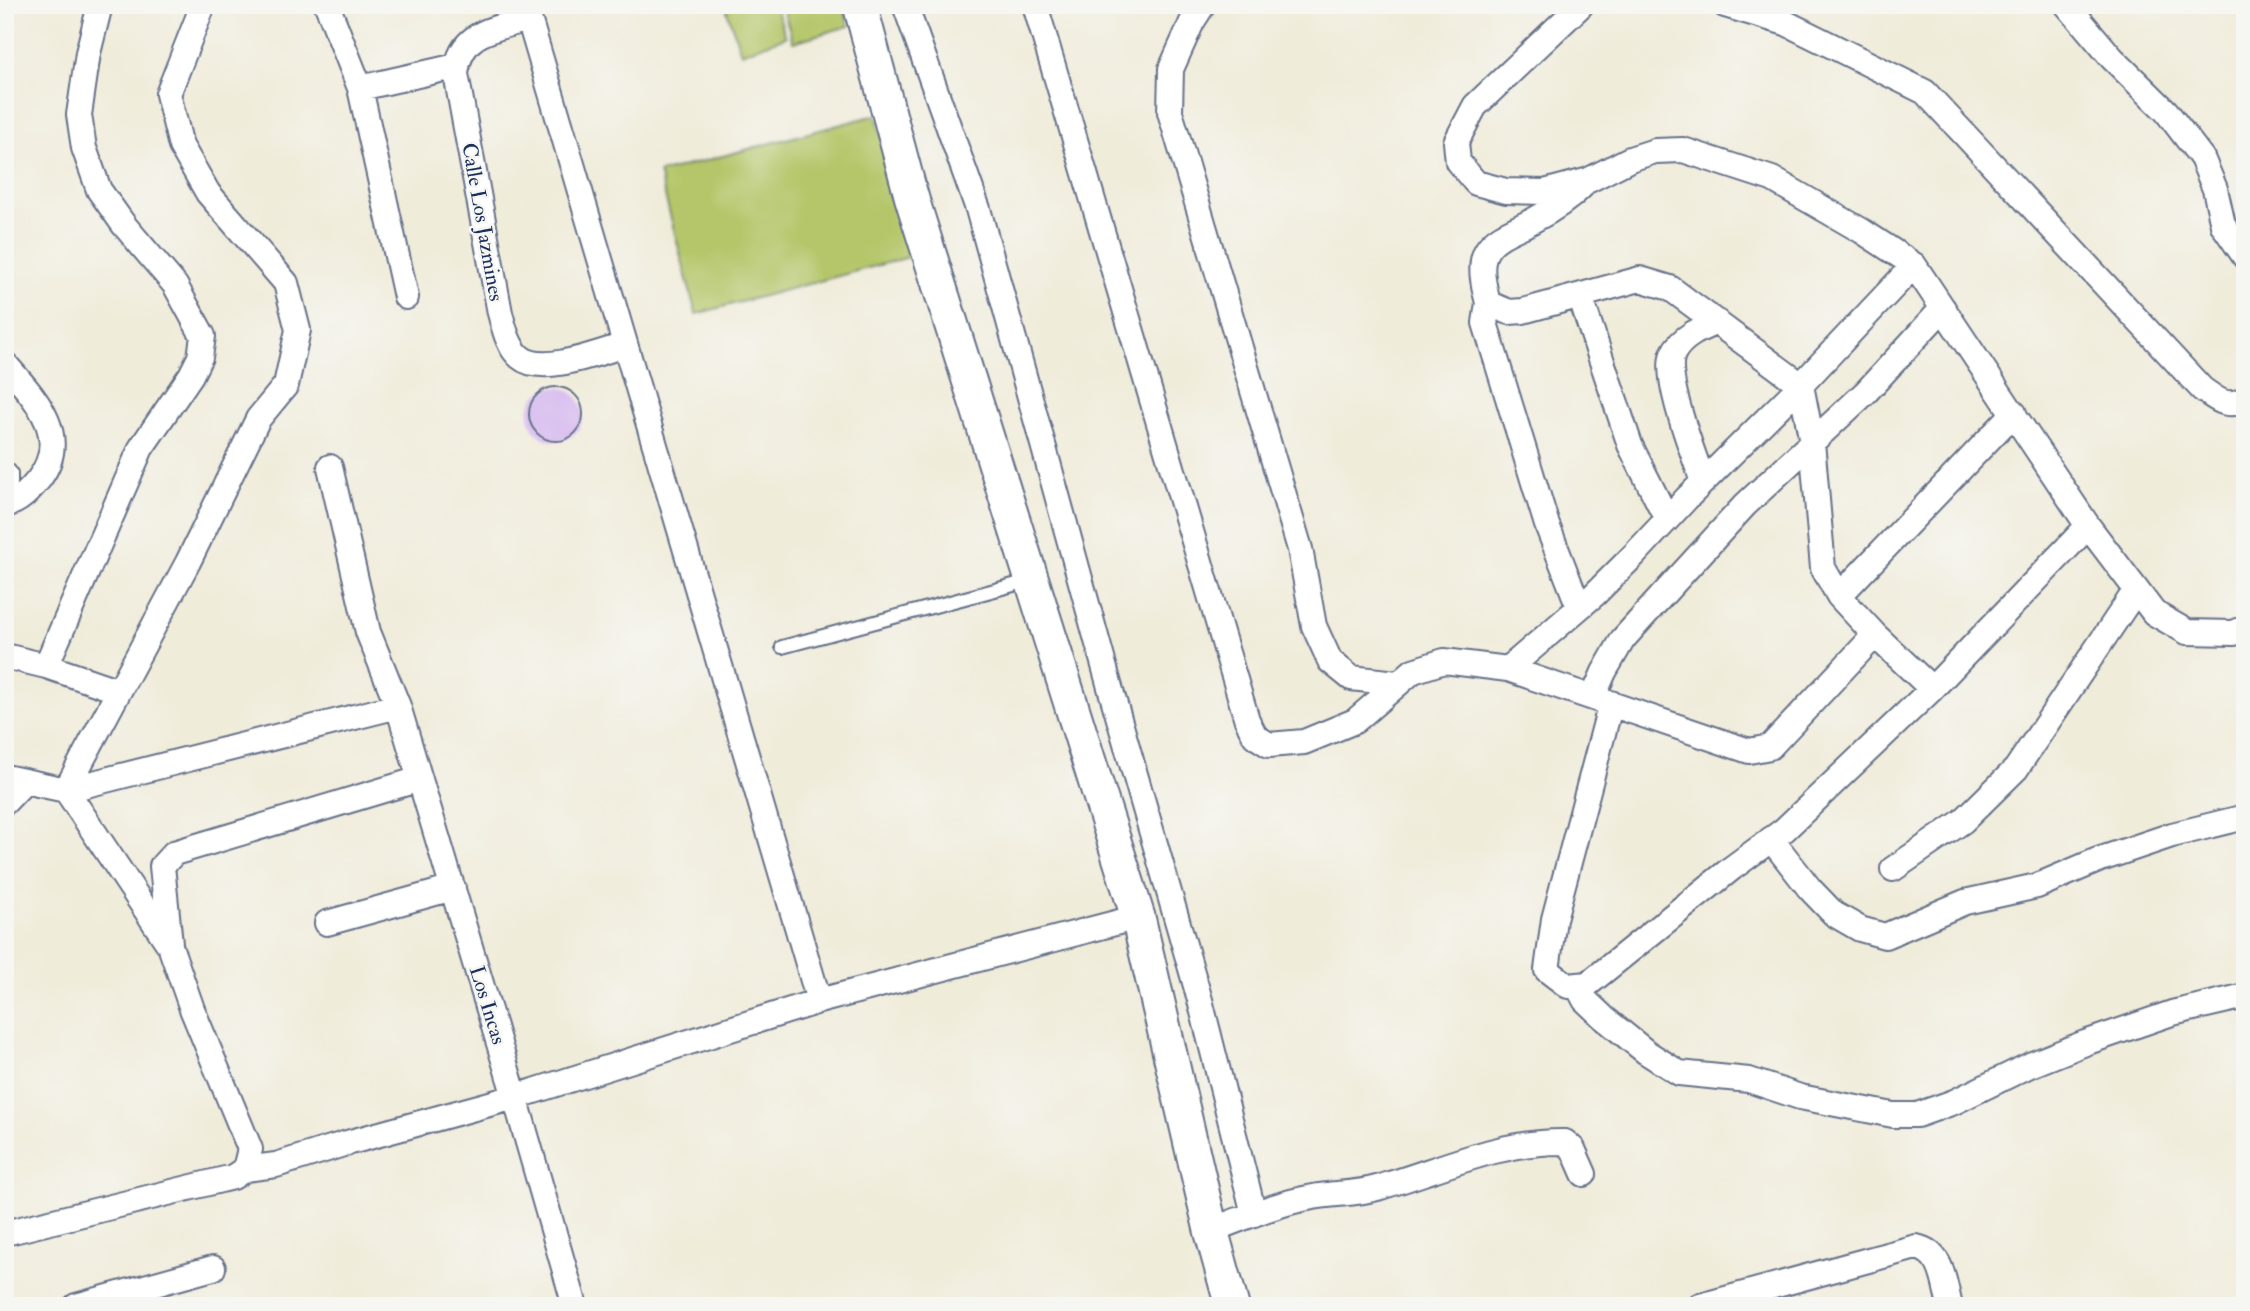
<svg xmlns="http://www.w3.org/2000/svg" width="2250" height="1311" viewBox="0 0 2250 1311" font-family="'IM FELL Double Pica',serif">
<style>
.green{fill:#b4c669;stroke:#687a64;stroke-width:2}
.building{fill:#d2b0ef}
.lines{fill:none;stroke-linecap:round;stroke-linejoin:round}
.lane-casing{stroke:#667189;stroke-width:16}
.street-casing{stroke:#667189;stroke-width:28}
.secondary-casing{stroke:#667189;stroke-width:37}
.lane{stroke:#fff;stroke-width:12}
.street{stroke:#fff;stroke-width:24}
.secondary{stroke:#fff;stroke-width:33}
.labels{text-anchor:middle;stroke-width:5;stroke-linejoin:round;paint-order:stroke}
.street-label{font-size:21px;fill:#1b2f5e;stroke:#f6f6f2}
</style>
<rect width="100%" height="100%" fill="#f6f6f2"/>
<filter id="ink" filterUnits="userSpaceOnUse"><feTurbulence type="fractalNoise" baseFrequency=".0143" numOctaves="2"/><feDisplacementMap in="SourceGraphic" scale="14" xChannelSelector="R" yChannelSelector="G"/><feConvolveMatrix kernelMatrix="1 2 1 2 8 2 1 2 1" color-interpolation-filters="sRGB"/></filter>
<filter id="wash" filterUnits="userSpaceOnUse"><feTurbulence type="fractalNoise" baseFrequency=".00686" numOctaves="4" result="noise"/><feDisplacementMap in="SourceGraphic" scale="28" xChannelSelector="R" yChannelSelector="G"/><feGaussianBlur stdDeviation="1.57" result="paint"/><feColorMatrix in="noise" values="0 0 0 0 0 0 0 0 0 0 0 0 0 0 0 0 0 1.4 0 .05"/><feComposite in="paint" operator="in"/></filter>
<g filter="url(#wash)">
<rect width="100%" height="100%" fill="#f0ecda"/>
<!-- green -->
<path class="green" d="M 725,5 L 775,5 L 786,37 L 741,53 Z
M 782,5 L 843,5 L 849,26 L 793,42 Z
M 876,115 L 913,256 L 696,314 L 659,173 Z"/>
<g id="blocks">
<!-- building -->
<path class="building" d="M529 414a27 27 0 1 1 54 0a27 27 0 1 1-54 0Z"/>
</g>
</g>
<g filter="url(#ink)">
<use href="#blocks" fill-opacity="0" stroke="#667189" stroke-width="2"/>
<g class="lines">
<!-- lane casing -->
<g class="lane-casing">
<path id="lane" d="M 782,647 L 1032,580"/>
</g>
<!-- street casing -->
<g class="street-casing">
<path id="street" d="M 327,5 L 360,88 L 406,297
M 525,5 L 819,1001
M 905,5 L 978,209 L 1111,691 L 1200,1000 L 1254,1214
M 1035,5 L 1247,720 L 1255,736 L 1269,745 L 1304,742 L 1355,721 L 1413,671 L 1444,661 L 1508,669 L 1749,751 L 1770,747 L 1875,635
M 1203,5 L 1192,22 L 1171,69 L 1170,112 L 1300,549 L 1314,626 L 1330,661 L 1351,678 L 1397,683
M 1581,5 L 1475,106 L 1456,142 L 1458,162 L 1476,183 L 1506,191 L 1544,192 L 1589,180 L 1630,159 L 1655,151 L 1683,150 L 1772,179 L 1862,231 L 1914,265 L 2088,526 L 2154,613 L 2187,632 L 2234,633 L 2245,628
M 1725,5 L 1786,23 L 1925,92 L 2202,389 C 2218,400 2225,408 2245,400
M 2067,5 L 2112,58 L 2166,111 L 2202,158 L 2215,189 L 2223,225 L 2245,257
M 529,19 C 494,29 460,31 456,74 L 500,313 C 504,327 508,347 520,357 C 542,376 600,352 625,345
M 360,88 L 457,66
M 1581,187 C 1567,201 1549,212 1532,221 C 1518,229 1496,235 1487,250 C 1478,264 1484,287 1488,303 L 1509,312 L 1523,311 L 1640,279 L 1670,288 L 1801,385 L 1812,442 L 1823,568 L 1839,596 L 1875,635 L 1932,689
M 1580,296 L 1630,445 L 1667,519
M 1488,303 L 1485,323 L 1547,525 L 1579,607
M 5,364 C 34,397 72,435 39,479 C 30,490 20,502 5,505
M 330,467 L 368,632 L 398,706 L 515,1097 L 575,1306
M 5,475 L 5,486
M 1703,482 C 1694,455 1663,378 1673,354 C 1681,337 1700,329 1717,322
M 1839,596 L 2014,413
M 5,656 L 46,666 L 119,691
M 46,666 L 141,448 L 191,375 L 200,357 L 203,336 L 175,285 L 124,225 L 99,190 L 84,148 L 79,115 L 88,53 L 100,5
M 1508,669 L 1594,595 L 1634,555 L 1687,498 L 1801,385 L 1914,265
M 1593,697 L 1604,672 L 1623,639 L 1660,598 L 1745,505 L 1866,392 L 1943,308
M 1611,703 L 1554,919 L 1547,970 L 1568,986 L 1588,984 L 1732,868 L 1784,830 L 1932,689 L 2088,526
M 5,777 L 66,790 L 398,706
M 66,790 L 188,562 L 258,419 L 286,385 L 298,330 L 286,283 L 208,193 L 181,146 L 168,94 L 203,5
M 5,802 L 25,781
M 1771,839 L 1810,889 L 1834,914 L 1860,929 L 1885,936 L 1965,902 L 2037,886 L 2098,860 L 2172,835 L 2245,817
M 1893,869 L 1963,821 L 2016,769 L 2136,590
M 327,923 L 453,888
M 170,944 L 162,866 L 174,853 L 420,779
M 1577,985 L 1585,1000 L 1604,1018 L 1646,1052 L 1679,1073 L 1749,1080 L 1800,1097 L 1893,1115 L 1917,1115 L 1954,1102 L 2030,1065 L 2085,1043 L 2172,1013 L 2245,996
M 245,1169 L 276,1165 L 347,1143 L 515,1097 L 819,1001 L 1138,917
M 1211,1230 C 1244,1218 1278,1203 1313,1197 C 1334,1193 1357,1194 1377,1188 C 1440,1170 1498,1141 1565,1142 L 1573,1149 L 1584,1174
M 5,1233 L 233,1177 L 245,1169 L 250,1149 L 192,1009 L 170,946 L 66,790
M 76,1306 L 213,1268
M 1700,1306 L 1916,1247 C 1943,1252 1944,1283 1950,1306"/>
</g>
<!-- secondary casing -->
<g class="secondary-casing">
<path id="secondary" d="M 860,5 L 912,199 L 1138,917 L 1211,1230 L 1232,1306"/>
</g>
<!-- lane -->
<use href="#lane" class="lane"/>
<!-- street -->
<use href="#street" class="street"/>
<!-- secondary -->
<use href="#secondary" class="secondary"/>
</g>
</g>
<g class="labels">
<!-- street labels -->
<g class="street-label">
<text transform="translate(483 222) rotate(80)" y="7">Calle Los Jazmines</text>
<text transform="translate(488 1005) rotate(73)" y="7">Los Incas</text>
</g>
</g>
<!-- margin -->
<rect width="2250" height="1311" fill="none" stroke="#f6f6f2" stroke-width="28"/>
</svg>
